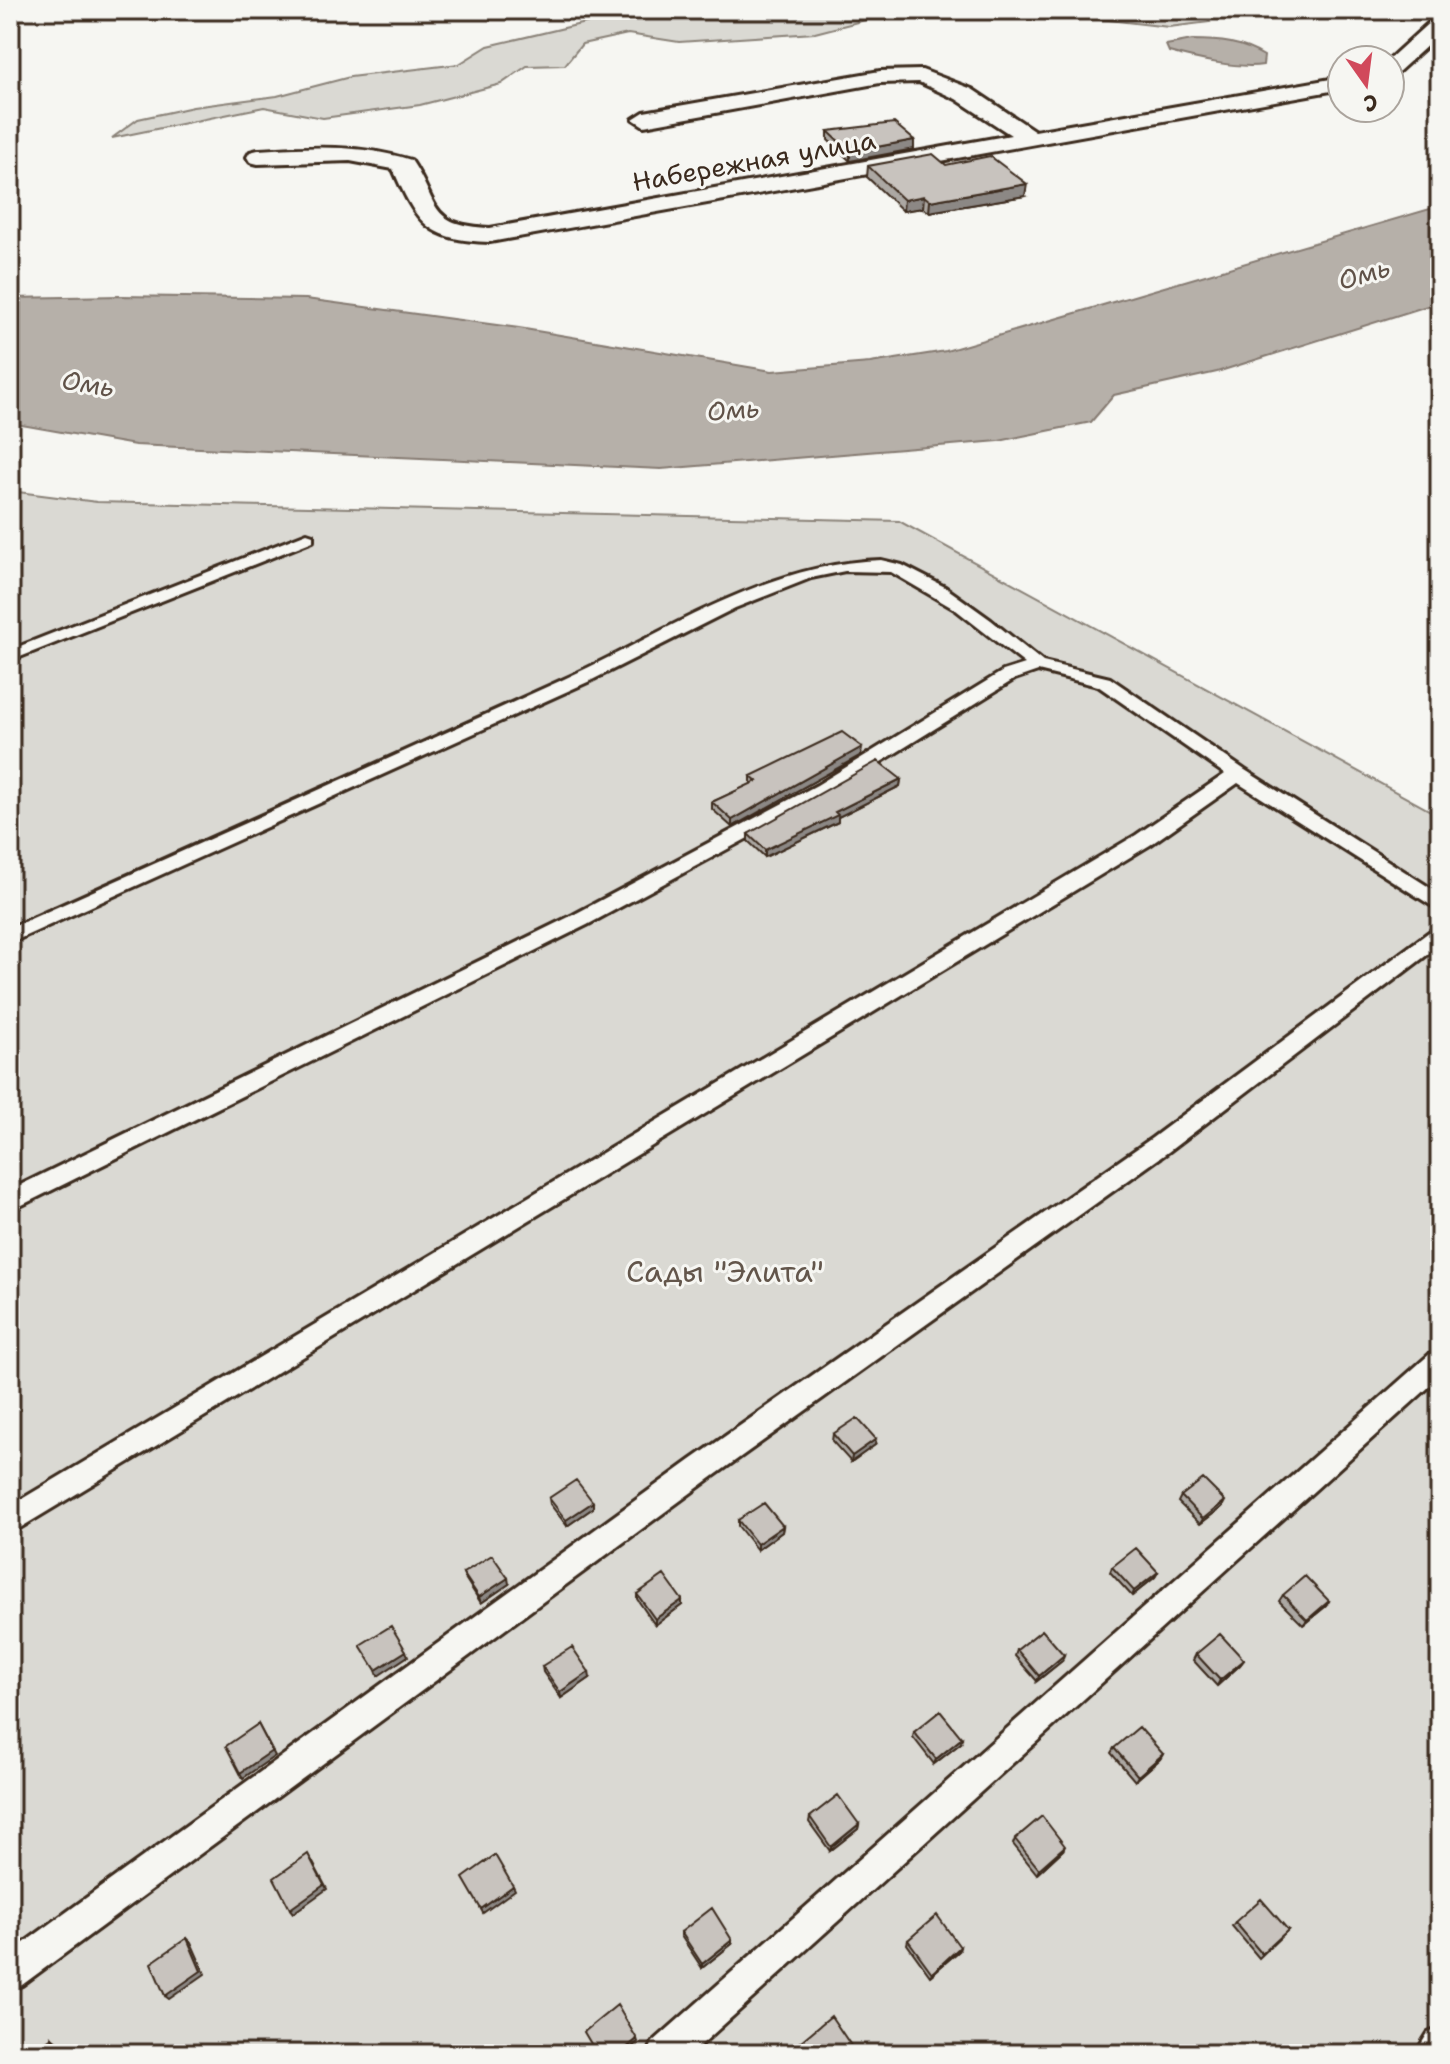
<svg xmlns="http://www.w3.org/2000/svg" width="1450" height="2064" viewBox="0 0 1450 2064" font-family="'Shantell Sans',sans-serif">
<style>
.green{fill:#dad9d3;stroke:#8a8278;stroke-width:2}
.water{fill:#b6b0a9;stroke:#857a71;stroke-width:2}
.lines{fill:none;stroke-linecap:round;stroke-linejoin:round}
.lane-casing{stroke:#3b2a1e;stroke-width:6}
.street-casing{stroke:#3b2a1e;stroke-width:6}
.lane{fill:#f6f6f2;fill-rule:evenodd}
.street{fill:#f6f6f2;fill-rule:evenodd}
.wall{fill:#aca8a3;stroke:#3b2a1e;stroke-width:2}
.shaded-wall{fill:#8c8885;stroke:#3b2a1e;stroke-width:2}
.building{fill:#c8c3be;stroke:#3b2a1e;stroke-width:2}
.labels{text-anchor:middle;stroke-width:6;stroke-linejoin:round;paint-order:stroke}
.far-street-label{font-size:26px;fill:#3b2a1e;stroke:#f6f6f2}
.far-water-label{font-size:26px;font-style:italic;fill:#605248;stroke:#f6f6f2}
.park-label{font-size:30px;fill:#63564b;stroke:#f6f6f2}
</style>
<rect width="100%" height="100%" fill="#f6f6f2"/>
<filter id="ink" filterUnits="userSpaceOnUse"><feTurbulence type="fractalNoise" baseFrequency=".0125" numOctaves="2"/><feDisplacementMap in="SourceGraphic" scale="16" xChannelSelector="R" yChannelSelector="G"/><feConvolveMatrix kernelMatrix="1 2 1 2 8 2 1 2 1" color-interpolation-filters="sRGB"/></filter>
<g filter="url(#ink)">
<!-- green -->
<path class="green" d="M 640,10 L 887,10 L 885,15 L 815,33 L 679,42 L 628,34 L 582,44 L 565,65 L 527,66 L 501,84 L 420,105 L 323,118 L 264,107 L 112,138 L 138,119 L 193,107 L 277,96 L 350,77 L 459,64 L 488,46 Z
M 1022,10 L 1124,10 L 1207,16 L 1210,22 L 1169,27 Z
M 10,491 L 97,502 L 899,521 L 1440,816 L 1440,2054 L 10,2054 Z"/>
<!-- water -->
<path class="water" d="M 1192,40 C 1220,40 1241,42 1264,56 L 1263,65 C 1238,69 1194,59 1169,52 L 1166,45 Z
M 1440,206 L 1440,302 L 1217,372 L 1114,395 L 1091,422 L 999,441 L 661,469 L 135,445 L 10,423 L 10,298 L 121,296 L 306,299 L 519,328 L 772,371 L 870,363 L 946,351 Z"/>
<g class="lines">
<!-- lane casing -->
<g class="lane-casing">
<path id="lane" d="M 307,533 L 313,535 L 313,541 L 10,661 L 10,650 Z
M 881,560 L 902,565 L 945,587 L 991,620 L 1043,662 L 1110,678 L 1245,770 L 1440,894 L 1440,911 L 1238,783 L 1150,845 L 10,1534 L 10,1506 L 1136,835 L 1225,774 L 1098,686 L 1038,671 L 1015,679 L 831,793 L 587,925 L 10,1211 L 10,1190 L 573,915 L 817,785 L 1003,671 L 1025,664 L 956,610 L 891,572 L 845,571 L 811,578 L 735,608 L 590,681 L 10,943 L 10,928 C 194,846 378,764 562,680 C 666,633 763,564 881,560 Z
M 1440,927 L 1440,945 L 1168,1152 L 711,1478 L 22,1985 L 10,1990 L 10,1953 L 691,1460 L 1152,1138 L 1433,929 Z
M 1440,1350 L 1440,1377 L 691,2054 L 648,2054 L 653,2042 L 1431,1353 Z
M 1440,2028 L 1440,2054 L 1415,2054 L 1428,2033 Z"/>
</g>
<!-- street casing -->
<g class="street-casing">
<path id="street" d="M 1440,17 L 1440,34 L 1397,73 L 1390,75 L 1388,60 L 1433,19 Z
M 922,70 L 972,89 L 1035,131 L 1342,77 L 1342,89 L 490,242 C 428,240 417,224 393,169 L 350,161 L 258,164 L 250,162 L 247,157 L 250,152 L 258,150 C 311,147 360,144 411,160 C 440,203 426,225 490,228 L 1011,135 L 956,99 L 919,82 L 880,83 L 644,126 L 633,119 L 644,112 L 880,71 Z"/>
</g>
<!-- lane -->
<use href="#lane" class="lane"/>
<!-- street -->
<use href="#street" class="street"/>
</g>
<!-- wall -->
<path class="wall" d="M 828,131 L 914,140 L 914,149 L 850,161 L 828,140 Z
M 946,165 L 1025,196 L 929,212 L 923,208 L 903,211 L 867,177 L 868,166 Z
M 861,755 L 732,827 L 712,809 L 712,802 L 752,784 L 751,783 L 751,776 Z
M 901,779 L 900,786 L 838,817 L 838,822 L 765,857 L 748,841 L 748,834 Z
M 833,1434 L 875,1445 L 851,1462 L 832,1441 Z
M 1181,1496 L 1222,1507 L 1200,1524 L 1178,1502 Z
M 549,1498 L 593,1502 L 593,1508 L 567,1526 L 550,1504 Z
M 738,1520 L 783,1526 L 782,1532 L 757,1550 L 738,1526 Z
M 1112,1567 L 1158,1572 L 1155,1577 L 1132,1596 L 1110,1572 Z
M 463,1573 L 509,1584 L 481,1603 L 465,1578 Z
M 637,1594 L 682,1605 L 655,1625 L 637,1599 Z
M 1283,1595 L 1329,1601 L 1326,1606 L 1303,1625 L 1279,1601 Z
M 1017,1650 L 1062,1661 L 1037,1681 L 1015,1656 Z
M 1196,1654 L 1244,1660 L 1240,1665 L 1217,1686 L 1193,1660 Z
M 542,1666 L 590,1678 L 561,1698 L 543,1672 Z
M 914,1732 L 961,1743 L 934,1764 L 913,1737 Z
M 1114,1748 L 1163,1754 L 1160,1759 L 1135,1781 L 1111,1753 Z
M 810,1817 L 859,1824 L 858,1829 L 830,1851 L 809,1822 Z
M 1015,1839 L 1063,1850 L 1037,1874 L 1013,1844 Z
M 1235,1922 L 1288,1930 L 1259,1958 L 1232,1926 Z
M 681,1932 L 732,1944 L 702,1968 L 681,1936 Z
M 908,1940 L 959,1951 L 930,1976 L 907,1944 Z
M 800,2042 L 854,2050 L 852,2054 L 805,2054 L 799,2045 Z"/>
<!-- shaded-wall -->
<path class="shaded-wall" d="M 914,140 L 914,149 L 850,161 L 850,152 Z
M 1027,184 L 1025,196 L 929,212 L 930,201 Z
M 924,196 L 923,208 L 903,211 L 904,200 Z
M 862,747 L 861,755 L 732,827 L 732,820 Z
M 901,779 L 900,786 L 838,817 L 838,822 L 765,857 L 765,850 L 835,812 Z
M 876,1439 L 875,1445 L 851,1462 L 852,1456 Z
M 1225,1501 L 1222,1507 L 1200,1524 L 1203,1519 Z
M 593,1502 L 593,1508 L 567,1526 L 566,1520 Z
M 783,1526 L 782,1532 L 757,1550 L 757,1544 Z
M 1158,1572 L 1155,1577 L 1132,1596 L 1134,1591 Z
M 508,1578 L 509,1584 L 481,1603 L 479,1597 Z
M 682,1600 L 682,1605 L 655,1625 L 655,1619 Z
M 1329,1601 L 1326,1606 L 1303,1625 L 1307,1620 Z
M 406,1651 L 408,1656 L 378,1676 L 376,1670 Z
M 1064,1655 L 1062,1661 L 1037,1681 L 1039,1676 Z
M 1244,1660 L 1240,1665 L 1217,1686 L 1220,1680 Z
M 589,1672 L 590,1678 L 561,1698 L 560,1692 Z
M 258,1724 L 275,1756 L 243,1778 L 240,1773 Z
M 962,1738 L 961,1743 L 934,1764 L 936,1759 Z
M 1163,1754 L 1160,1759 L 1135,1781 L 1138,1776 Z
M 859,1824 L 858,1829 L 830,1851 L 831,1847 Z
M 1065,1846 L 1063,1850 L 1037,1874 L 1039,1869 Z
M 311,1859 L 327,1889 L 293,1913 L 290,1909 Z
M 513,1886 L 515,1890 L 483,1913 L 481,1909 Z
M 187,1938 L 191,1942 L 205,1974 L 169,1999 L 165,1996 Z
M 732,1940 L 732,1944 L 702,1968 L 702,1964 Z
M 960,1947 L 959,1951 L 930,1976 L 932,1973 Z
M 52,2037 L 57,2041 L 62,2054 L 59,2054 Z
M 637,2039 L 638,2042 L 624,2054 L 619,2054 Z"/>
<!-- building -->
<path class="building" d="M 894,123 L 914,140 L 850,152 L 828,131 Z
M 933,154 L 946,165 L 990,156 L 1027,184 L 930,201 L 924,196 L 904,200 L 868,166 Z
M 842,732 L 862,747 L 732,820 L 712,802 L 757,781 L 751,776 Z
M 878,761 L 901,779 L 835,812 L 838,815 L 765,850 L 748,834 Z
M 857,1418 L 876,1439 L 852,1456 L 833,1434 Z
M 1203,1479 L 1225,1501 L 1203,1519 L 1181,1496 Z
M 576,1480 L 593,1502 L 566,1520 L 549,1498 Z
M 764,1503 L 783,1526 L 757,1544 L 738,1520 Z
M 1136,1548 L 1158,1572 L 1134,1591 L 1112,1567 Z
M 492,1555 L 508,1578 L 479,1597 L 463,1573 Z
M 664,1575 L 682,1600 L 655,1619 L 637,1594 Z
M 1305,1576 L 1329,1601 L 1307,1620 L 1283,1595 Z
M 391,1626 L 406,1651 L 376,1670 L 360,1645 Z
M 1042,1630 L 1064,1655 L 1039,1676 L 1017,1650 Z
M 1220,1634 L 1244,1660 L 1220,1680 L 1196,1654 Z
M 572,1647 L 589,1672 L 560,1692 L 542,1666 Z
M 940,1711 L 962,1738 L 936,1759 L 914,1732 Z
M 258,1724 L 272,1751 L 240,1773 L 226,1746 Z
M 1139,1727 L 1163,1754 L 1138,1776 L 1114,1748 Z
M 838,1795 L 859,1824 L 831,1847 L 810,1817 Z
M 1042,1816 L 1065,1846 L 1039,1869 L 1015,1839 Z
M 308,1854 L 324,1885 L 290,1909 L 274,1878 Z
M 495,1855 L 513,1886 L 481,1909 L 463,1878 Z
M 1261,1899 L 1288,1930 L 1262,1954 L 1235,1922 Z
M 712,1908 L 732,1940 L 702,1964 L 681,1932 Z
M 937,1915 L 960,1947 L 932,1973 L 908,1940 Z
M 187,1938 L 201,1971 L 165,1996 L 151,1963 Z
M 617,2005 L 637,2039 L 619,2054 L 597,2054 L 584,2032 Z
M 831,2016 L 854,2050 L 849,2054 L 808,2054 L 800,2042 Z
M 52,2037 L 59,2054 L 28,2054 Z"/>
</g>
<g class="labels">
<!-- far-street labels -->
<g class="far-street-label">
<text transform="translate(754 161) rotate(-10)" y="9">Набережная улица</text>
</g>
<!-- far-water labels -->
<g class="far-water-label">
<text transform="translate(1364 274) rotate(-16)" y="9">Омь</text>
<text transform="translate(88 384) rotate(10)" y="9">Омь</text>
<text transform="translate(733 410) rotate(-4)" y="9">Омь</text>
</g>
<!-- park labels -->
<g class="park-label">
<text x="725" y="1282">Сады "Элита"</text>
</g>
</g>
<!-- margin -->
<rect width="1450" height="2064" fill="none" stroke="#f6f6f2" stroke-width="40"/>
<rect x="20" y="20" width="1410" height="2024" fill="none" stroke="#3b2a1e" stroke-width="3" filter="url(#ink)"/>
<!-- north arrow -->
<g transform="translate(1366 84) rotate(166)"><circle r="38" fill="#f6f6f2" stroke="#aba49d" stroke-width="2"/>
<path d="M0-6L14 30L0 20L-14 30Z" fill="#d1495b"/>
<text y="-12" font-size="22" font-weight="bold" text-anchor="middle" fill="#3b2a1e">С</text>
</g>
</svg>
